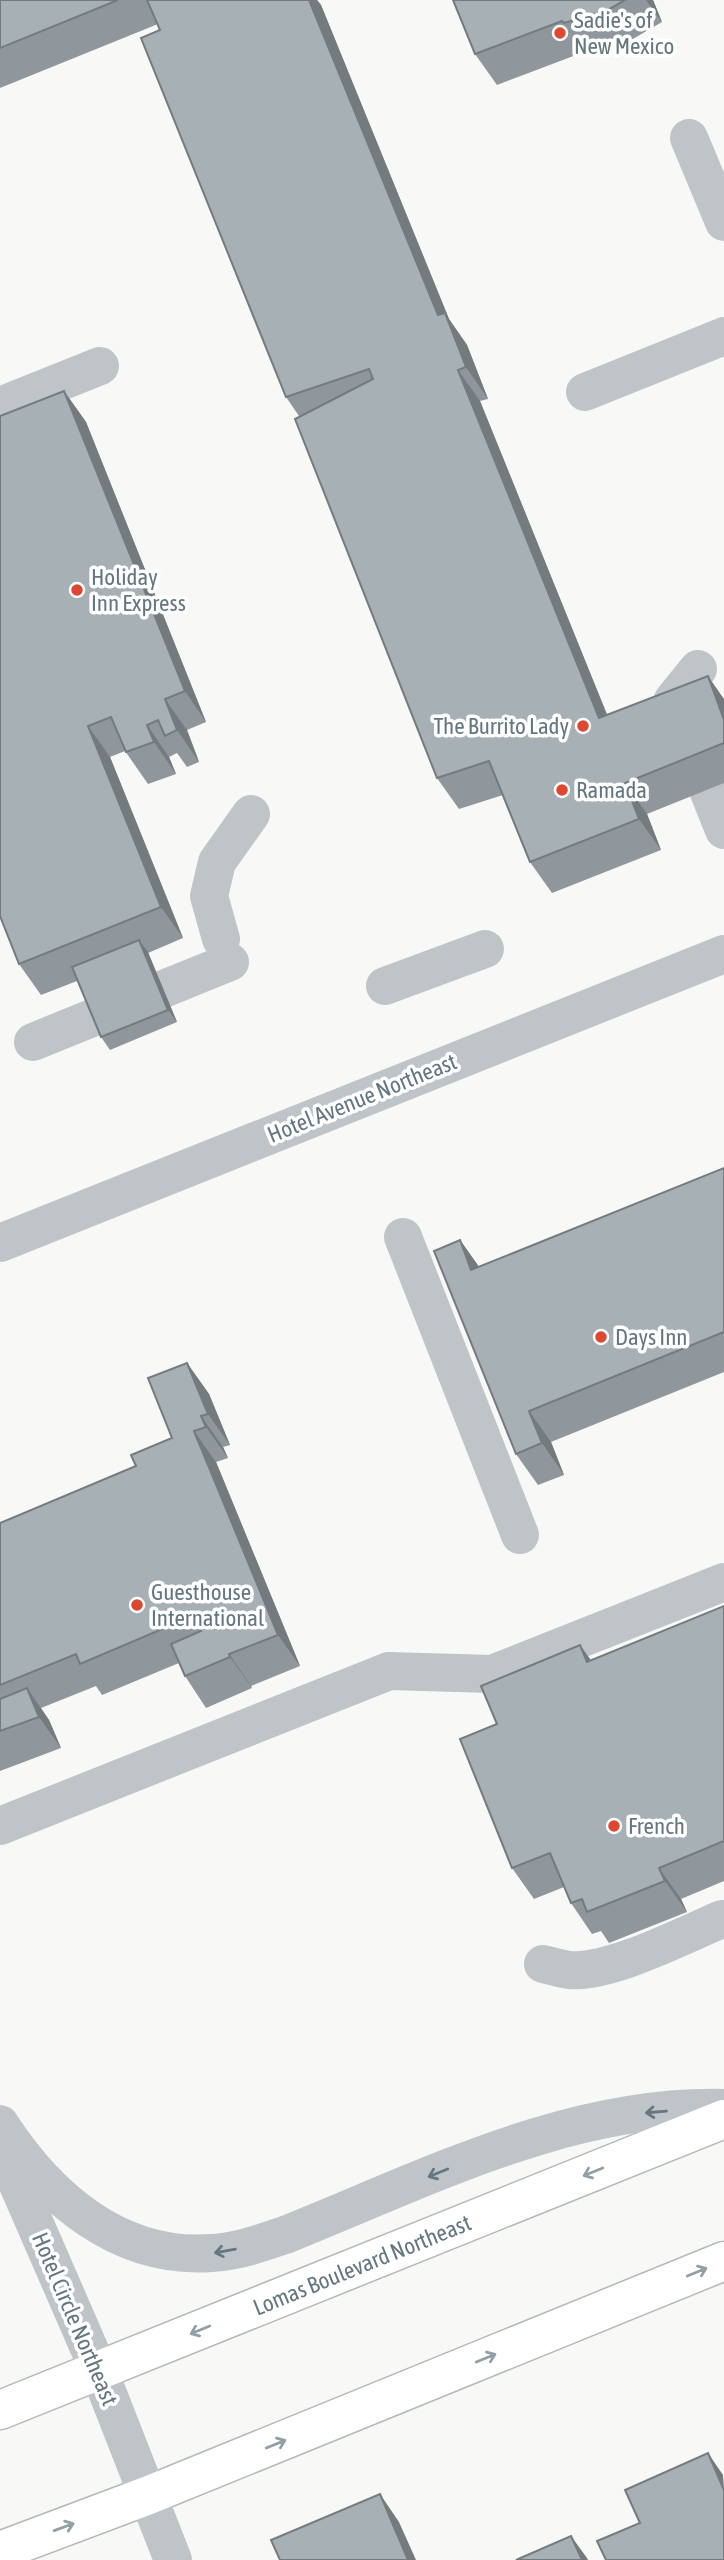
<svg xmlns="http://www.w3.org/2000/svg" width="724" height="2560" viewBox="0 0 724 2560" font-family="'Asap Condensed',sans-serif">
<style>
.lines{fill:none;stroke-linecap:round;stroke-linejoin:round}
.major-casing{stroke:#b3b9bc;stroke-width:41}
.minor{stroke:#bfc4c8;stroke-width:38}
.major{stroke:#fff;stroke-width:38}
.wall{fill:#8f979c}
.shaded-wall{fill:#747b7f}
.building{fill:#a6b0b5;stroke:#747b7f;stroke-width:2}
.oneway{stroke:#647680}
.oneway2{stroke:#929fa6}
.poi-dot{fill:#de4830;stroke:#fff;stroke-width:2.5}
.labels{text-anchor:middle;stroke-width:7;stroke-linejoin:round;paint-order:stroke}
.poi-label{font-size:23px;fill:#647680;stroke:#fff;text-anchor:start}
.street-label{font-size:23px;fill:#647680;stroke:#fff}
</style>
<rect width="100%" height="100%" fill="#f8f8f6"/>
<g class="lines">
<!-- major casing -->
<g class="major-casing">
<path id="major" d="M 0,2410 L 724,2119
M 0,2551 L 149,2495 L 724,2261"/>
</g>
<!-- minor -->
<path class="minor" d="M 689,138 L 724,222
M 585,392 L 724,336
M 0,406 L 100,366
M 682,725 L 673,700 L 698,669
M 708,790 L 724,830
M 221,939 L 209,896 L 217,862 L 251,814
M 385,986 L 485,949
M 33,1042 L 230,962
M 403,1237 L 520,1535
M 0,1243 L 724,954
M 0,1826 L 389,1671 L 492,1674 L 724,1582
M 543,1964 C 552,1966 561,1969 569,1970 C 609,1974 684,1935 722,1919
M 0,2124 C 48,2198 119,2260 212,2253 C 237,2252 261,2243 285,2235 C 425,2179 569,2104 724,2108
M 2,2148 L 99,2371 L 173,2560"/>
<!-- major -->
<use href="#major" class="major"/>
</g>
<!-- wall -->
<path class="wall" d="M 0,0 L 317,0 L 321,5 L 449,319 L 467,345 L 488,399 L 480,401 L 607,715 L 724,699 L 724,783 L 647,814 L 661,850 L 552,893 L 530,862 L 503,795 L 459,809 L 437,778 L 299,416 L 286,397 L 158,24 L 0,88 Z
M 453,0 L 653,0 L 662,22 L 626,43 L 586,54 L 584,52 L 497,85 L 475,54 Z
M 64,391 L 86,422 L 206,722 L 187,730 L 199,762 L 187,767 L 177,753 L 169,757 L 176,774 L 148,784 L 125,751 L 110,757 L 183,938 L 148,953 L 177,1022 L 110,1050 L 101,1037 L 77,981 L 41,995 L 19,964 Z
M 724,1168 L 724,1372 L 551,1442 L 564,1475 L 538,1485 L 516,1454 L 460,1240 L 479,1267 Z
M 187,1363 L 209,1394 L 230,1445 L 223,1447 L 228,1458 L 216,1462 L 300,1666 L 251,1686 L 252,1688 L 206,1708 L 185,1676 L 179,1663 L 102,1695 L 96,1686 L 41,1708 L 49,1720 L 61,1748 L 0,1771 L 0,1523 L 136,1466 L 172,1438 Z
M 724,1606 L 724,1881 L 681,1899 L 687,1912 L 609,1943 L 601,1931 L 592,1934 L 571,1903 L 564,1887 L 534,1899 L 512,1868 L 497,1724 L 580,1645 L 591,1660 Z"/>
<!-- shaded-wall -->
<path class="shaded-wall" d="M 309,0 L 317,0 L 321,5 L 449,319 L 467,345 L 488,399 L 466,367 L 438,315 Z
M 646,0 L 653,0 L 662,22 Z
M 458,370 L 480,401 L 621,749 L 599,718 Z
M 64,391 L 86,422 L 206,722 L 185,691 Z
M 708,676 L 724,699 L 724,720 Z
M 165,699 L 187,730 L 199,762 L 177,730 Z
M 147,725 L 169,757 L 176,774 L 154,742 Z
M 88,726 L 110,757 L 183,938 L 161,907 Z
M 625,783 L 647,814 L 661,850 L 639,819 Z
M 139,940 L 148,952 L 177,1022 L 168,1010 Z
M 460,1240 L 482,1271 L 471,1270 Z
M 187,1363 L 209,1394 L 230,1445 L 208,1414 Z
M 529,1411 L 551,1442 L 564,1475 L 542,1443 Z
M 201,1416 L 223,1447 L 228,1458 L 206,1427 Z
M 194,1431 L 216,1462 L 300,1666 L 278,1635 Z
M 580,1645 L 602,1677 L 587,1662 Z
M 229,1654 L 251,1686 L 252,1688 L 230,1657 Z
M 27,1688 L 49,1720 L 61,1748 L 39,1717 Z
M 659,1868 L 681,1899 L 687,1912 L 665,1881 Z
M 708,2453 L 723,2475 L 724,2490 Z
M 380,2494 L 399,2522 L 416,2560 L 408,2560 Z
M 571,2536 L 587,2558 L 588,2560 L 582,2560 Z"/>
<!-- building -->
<path class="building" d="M 0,0 L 118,0 L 0,48 Z
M 147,0 L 309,0 L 438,315 L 445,313 L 466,367 L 458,370 L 599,718 L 708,676 L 724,720 L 724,743 L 625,783 L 639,819 L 530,862 L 489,761 L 437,778 L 295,419 L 373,379 L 369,369 L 286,397 L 141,38 L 160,30 Z
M 453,0 L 625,0 L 604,12 L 564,23 L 562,21 L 475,54 Z
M 64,391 L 185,691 L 165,699 L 177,730 L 165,736 L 158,720 L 147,725 L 154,742 L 126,752 L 111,717 L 88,726 L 161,907 L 19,964 L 0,916 L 0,416 Z
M 139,940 L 168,1010 L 101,1037 L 72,967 Z
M 724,1168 L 724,1332 L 529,1411 L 542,1443 L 516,1454 L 434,1251 L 460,1240 L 471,1270 Z
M 187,1363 L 208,1414 L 201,1416 L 206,1427 L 194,1431 L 278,1635 L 229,1654 L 230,1657 L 185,1676 L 171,1644 L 201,1631 L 195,1615 L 80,1664 L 76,1654 L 0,1685 L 0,1523 L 136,1466 L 131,1455 L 172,1438 L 148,1378 Z
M 724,1606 L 724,1841 L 659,1868 L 665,1881 L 587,1912 L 582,1899 L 571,1903 L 550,1853 L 512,1868 L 460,1739 L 497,1724 L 481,1686 L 580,1645 L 587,1662 Z
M 27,1688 L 39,1717 L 0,1731 L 0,1699 Z
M 708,2453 L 724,2490 L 724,2560 L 606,2560 L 597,2541 L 640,2523 L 625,2490 Z
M 380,2494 L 408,2560 L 280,2560 L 271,2540 Z
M 571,2536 L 582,2560 L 516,2560 Z"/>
<!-- one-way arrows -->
<defs><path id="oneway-shaft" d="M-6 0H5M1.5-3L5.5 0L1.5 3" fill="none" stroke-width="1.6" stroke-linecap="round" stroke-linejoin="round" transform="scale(1.75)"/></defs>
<g class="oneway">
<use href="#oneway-shaft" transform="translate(656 2112) rotate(175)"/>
<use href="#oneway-shaft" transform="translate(438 2173) rotate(158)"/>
<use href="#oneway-shaft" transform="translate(225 2251) rotate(170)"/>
</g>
<g class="oneway2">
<use href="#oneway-shaft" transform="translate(593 2172) rotate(158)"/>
<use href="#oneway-shaft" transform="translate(697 2272) rotate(-22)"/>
<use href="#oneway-shaft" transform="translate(200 2330) rotate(158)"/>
<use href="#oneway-shaft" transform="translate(486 2358) rotate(-22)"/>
<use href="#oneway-shaft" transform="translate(276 2444) rotate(-22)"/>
<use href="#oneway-shaft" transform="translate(64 2527) rotate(-20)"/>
</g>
<!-- markers -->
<g class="poi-dot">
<circle cx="560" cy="33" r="7"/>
<circle cx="77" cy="590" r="7"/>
<circle cx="583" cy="726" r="7"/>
<circle cx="562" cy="790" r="7"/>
<circle cx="601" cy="1337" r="7"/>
<circle cx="137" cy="1605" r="7"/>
<circle cx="614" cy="1826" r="7"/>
</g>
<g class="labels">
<!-- poi labels -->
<g class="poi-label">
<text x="574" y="28">Sadie's of<tspan x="574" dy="26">New Mexico</tspan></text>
<text x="91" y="585">Holiday<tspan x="91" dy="26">Inn Express</tspan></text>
<text x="569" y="734" text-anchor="end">The Burrito Lady</text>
<text x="576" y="798">Ramada</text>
<text x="615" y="1345">Days Inn</text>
<text x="151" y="1600">Guesthouse<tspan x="151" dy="26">International</tspan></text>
<text x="628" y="1834">French</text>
</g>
<!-- street labels -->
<g class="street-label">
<text transform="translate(362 1098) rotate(-22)" y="8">Hotel Avenue Northeast</text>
<text transform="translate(362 2265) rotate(-22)" y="8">Lomas Boulevard Northeast</text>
<text transform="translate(75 2319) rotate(67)" y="8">Hotel Circle Northeast</text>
</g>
</g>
</svg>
